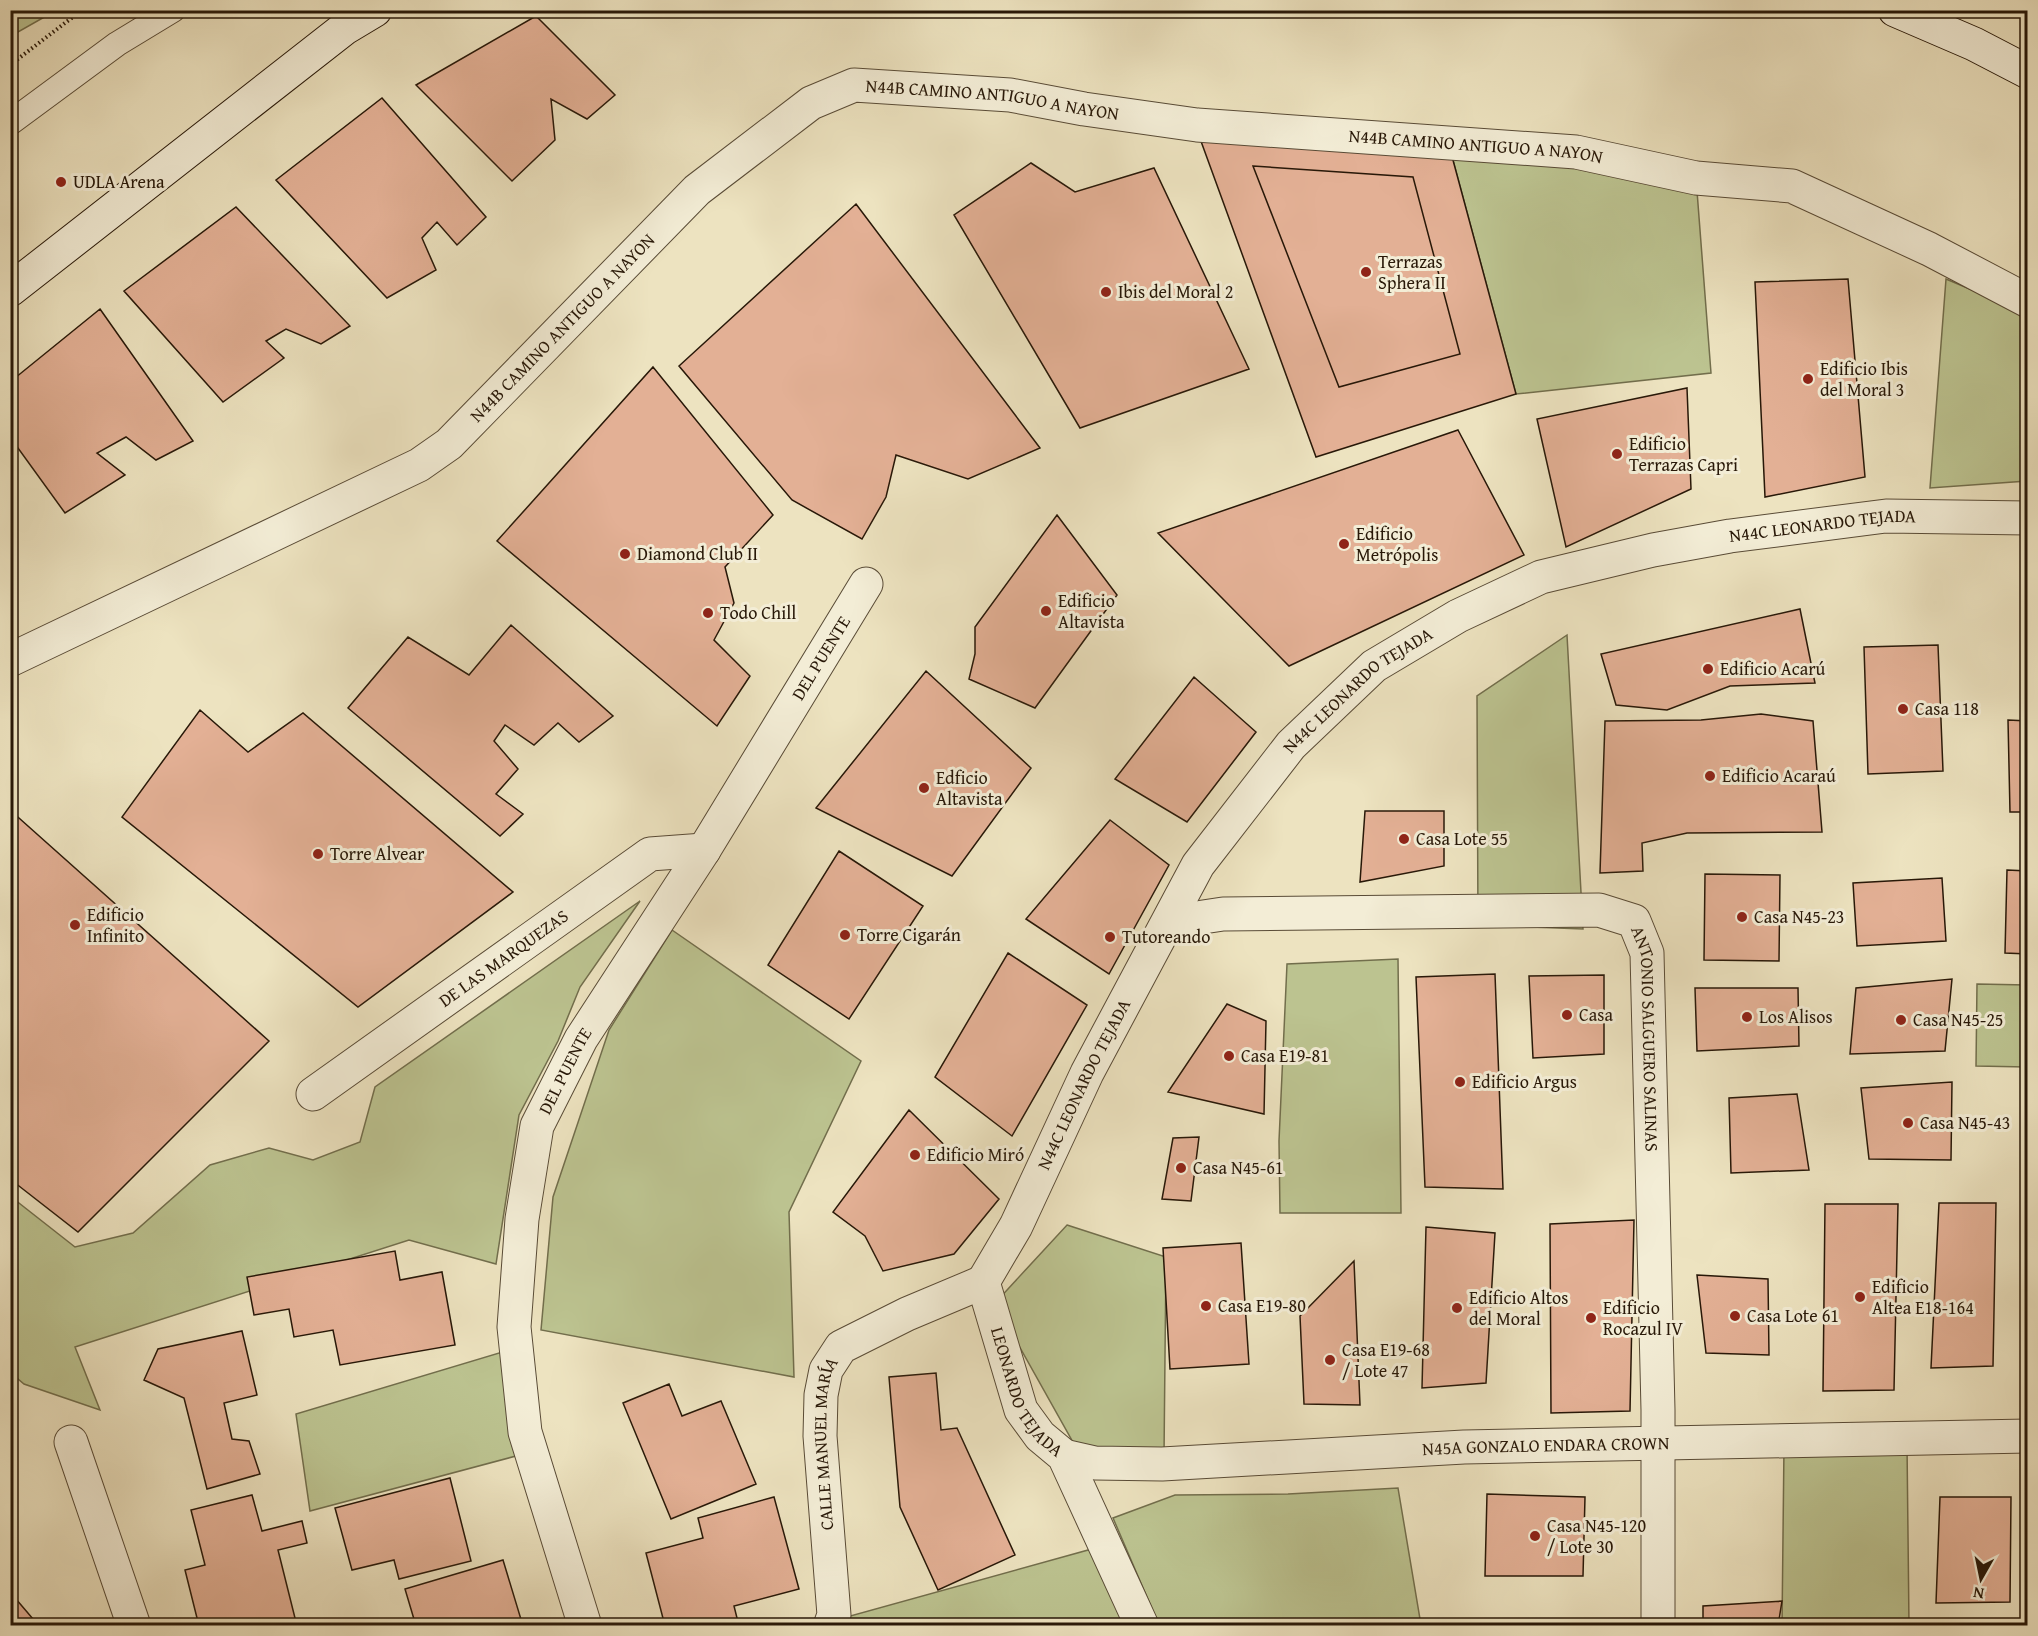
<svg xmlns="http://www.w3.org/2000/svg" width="2038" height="1636" viewBox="0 0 2038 1636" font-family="'Gentium Book Plus',serif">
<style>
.green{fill:#bcc390;stroke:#726e4c;stroke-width:1.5}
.building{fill:#e3b095;stroke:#281808;stroke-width:1.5}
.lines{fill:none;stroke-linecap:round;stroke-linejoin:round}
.lane-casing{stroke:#594b36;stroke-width:26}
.street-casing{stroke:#594b36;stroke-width:35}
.secondary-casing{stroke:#281808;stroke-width:35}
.path{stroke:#281808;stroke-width:4;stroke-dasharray:1.5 3;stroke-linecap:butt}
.lane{stroke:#f3edd6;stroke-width:24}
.street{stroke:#f3edd6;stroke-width:33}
.secondary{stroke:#f3edd6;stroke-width:33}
.poi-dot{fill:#8f2418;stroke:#f3edd6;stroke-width:2}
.labels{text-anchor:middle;stroke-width:6;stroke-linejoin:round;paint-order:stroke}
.street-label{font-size:18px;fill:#281808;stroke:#f3edd6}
.poi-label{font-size:18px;fill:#281808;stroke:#f3edd6;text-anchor:start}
</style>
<rect width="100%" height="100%" fill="#ede3c0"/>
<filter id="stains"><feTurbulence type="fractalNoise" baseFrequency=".00333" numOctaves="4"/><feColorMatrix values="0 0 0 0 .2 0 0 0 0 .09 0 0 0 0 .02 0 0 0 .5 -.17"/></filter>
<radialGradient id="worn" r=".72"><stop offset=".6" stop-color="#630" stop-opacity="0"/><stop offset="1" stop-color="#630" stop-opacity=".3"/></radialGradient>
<!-- green -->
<path class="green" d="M 11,10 L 55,10 L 55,11 L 11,36 Z
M 1450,149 L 1696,178 L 1711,373 L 1516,394 Z
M 1946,279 L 2027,313 L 2027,481 L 1930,488 Z
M 1567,635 L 1583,929 L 1478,925 L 1477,696 Z
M 640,901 L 580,987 L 558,1041 L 519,1115 L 496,1264 L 409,1240 L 75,1347 L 100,1410 L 24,1384 L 11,1373 L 10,1196 L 75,1247 L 133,1233 L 210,1165 L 269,1148 L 313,1160 L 360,1142 L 375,1087 Z
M 672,930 L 861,1061 L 789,1212 L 794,1377 L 541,1330 L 553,1197 L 609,1030 Z
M 1398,959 L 1401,1213 L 1280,1213 L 1279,1141 L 1287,964 Z
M 1977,984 L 2027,985 L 2027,1067 L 1976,1066 Z
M 1067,1225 L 1166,1257 L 1164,1456 L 1092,1476 L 995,1303 Z
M 516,1348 L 531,1452 L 310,1511 L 296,1414 Z
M 1907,1444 L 1909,1625 L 1782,1626 L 1784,1446 Z
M 1398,1488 L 1421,1625 L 1159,1625 L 1113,1518 L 1175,1495 L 1288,1494 Z
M 1099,1547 L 1136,1625 L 854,1626 L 843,1618 Z"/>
<!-- building -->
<path class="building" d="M 536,16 L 615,95 L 587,119 L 551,99 L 555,140 L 512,181 L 416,85 Z
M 382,98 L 486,217 L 457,245 L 437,222 L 422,238 L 436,270 L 387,298 L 276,180 Z
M 1198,133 L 1450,149 L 1516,394 L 1316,457 Z
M 1031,163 L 1075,192 L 1154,168 L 1249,369 L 1080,428 L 954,215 Z
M 1253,166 L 1413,177 L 1460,354 L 1339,387 Z
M 856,204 L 1040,448 L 968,479 L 896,455 L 886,497 L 862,539 L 792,500 L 679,366 Z
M 236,207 L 350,326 L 321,344 L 286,329 L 266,341 L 284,358 L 223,402 L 124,291 Z
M 1848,279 L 1865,477 L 1765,497 L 1755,282 Z
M 100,309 L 193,441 L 156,460 L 126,437 L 97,453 L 125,475 L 65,513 L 10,437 L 10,382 Z
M 653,367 L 773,515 L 725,567 L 734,603 L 714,640 L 750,676 L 717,726 L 497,541 Z
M 1687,388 L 1691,489 L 1566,547 L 1537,419 Z
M 1458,430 L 1524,555 L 1289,666 L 1158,533 Z
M 1057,515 L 1117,595 L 1035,708 L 969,679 L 975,654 L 975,627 Z
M 1800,609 L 1815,683 L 1730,686 L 1667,710 L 1616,705 L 1601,654 Z
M 511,625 L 613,716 L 579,742 L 558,723 L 534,745 L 505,725 L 494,741 L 518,769 L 496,794 L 523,814 L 500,836 L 348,708 L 408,637 L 469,675 Z
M 1938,645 L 1943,771 L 1868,774 L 1864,647 Z
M 926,671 L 1031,768 L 952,876 L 816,808 Z
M 1194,677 L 1256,732 L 1187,822 L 1115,779 Z
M 200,710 L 248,752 L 303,713 L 513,892 L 358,1007 L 122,817 Z
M 1761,714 L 1813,721 L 1822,832 L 1687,833 L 1642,843 L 1643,871 L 1600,873 L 1605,721 L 1701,720 Z
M 2008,720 L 2028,721 L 2028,812 L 2010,812 Z
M 10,810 L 269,1041 L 78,1232 L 10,1179 Z
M 1365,811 L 1444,811 L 1444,866 L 1360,882 Z
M 1110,820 L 1169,865 L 1109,974 L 1026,919 Z
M 839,851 L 923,906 L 849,1019 L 768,965 Z
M 2007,870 L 2028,871 L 2028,954 L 2005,953 Z
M 1705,874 L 1780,875 L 1779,961 L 1704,960 Z
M 1942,878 L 1946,941 L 1857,946 L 1853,883 Z
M 1008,953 L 1087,1005 L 1012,1136 L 935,1077 Z
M 1495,974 L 1503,1189 L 1425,1187 L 1416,977 Z
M 1604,975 L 1604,1054 L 1533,1058 L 1529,976 Z
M 1952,979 L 1945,1051 L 1850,1054 L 1856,988 Z
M 1695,988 L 1798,988 L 1799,1046 L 1697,1051 Z
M 1227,1004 L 1266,1021 L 1264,1114 L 1168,1092 Z
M 1952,1082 L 1951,1160 L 1869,1159 L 1861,1088 Z
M 1797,1094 L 1809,1170 L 1731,1173 L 1729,1098 Z
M 909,1110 L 999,1199 L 954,1254 L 883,1271 L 865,1236 L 833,1212 Z
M 1199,1137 L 1191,1201 L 1162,1199 L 1173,1138 Z
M 1939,1203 L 1996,1203 L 1993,1366 L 1931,1368 Z
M 1825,1204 L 1898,1204 L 1894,1390 L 1823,1391 Z
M 1634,1220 L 1630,1411 L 1551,1413 L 1550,1224 Z
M 1426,1227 L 1495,1233 L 1486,1383 L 1422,1388 Z
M 1241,1243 L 1249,1364 L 1170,1369 L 1163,1248 Z
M 395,1251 L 400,1280 L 442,1272 L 455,1345 L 340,1365 L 333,1330 L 294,1337 L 289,1309 L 254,1315 L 247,1277 Z
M 1354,1261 L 1360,1405 L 1304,1404 L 1300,1316 Z
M 1697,1275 L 1768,1279 L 1769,1355 L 1706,1353 Z
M 242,1331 L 257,1395 L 224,1403 L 232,1439 L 249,1441 L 260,1474 L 207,1489 L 184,1398 L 144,1380 L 158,1349 Z
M 936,1373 L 941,1430 L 957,1428 L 1015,1555 L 938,1590 L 900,1507 L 889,1377 Z
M 669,1384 L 682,1416 L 721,1401 L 756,1484 L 671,1519 L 623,1403 Z
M 450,1478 L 471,1561 L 399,1579 L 394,1560 L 352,1570 L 335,1508 Z
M 1487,1494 L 1585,1497 L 1583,1576 L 1485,1576 Z
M 252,1495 L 262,1531 L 302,1521 L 307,1543 L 278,1550 L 297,1626 L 199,1626 L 185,1570 L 205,1565 L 191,1510 Z
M 774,1497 L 799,1589 L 734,1606 L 739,1626 L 665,1626 L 646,1553 L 703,1538 L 698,1518 Z
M 1940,1497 L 2011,1497 L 2010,1602 L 1936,1603 Z
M 503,1560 L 523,1626 L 416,1626 L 405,1589 Z
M 10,1592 L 39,1626 L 10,1626 Z
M 1782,1601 L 1778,1626 L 1703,1626 L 1703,1606 Z"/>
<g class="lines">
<!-- lane casing -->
<g class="lane-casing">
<path id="lane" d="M 10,123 L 117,44 L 173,10"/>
</g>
<!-- street casing -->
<g class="street-casing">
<g id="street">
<path id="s1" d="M 10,660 L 419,465 L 449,444 L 697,190 L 811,103 L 854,85 L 1010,95 L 1084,109 L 1197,125 L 1576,152 L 1696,178 L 1792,186 L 1929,249 L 2028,301"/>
<path id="s2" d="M 1170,922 L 1223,914 L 1599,910 L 1634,921 L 1647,953 L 1658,1410 L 1658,1626"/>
<path id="s3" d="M 313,1094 L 650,854 L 704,850"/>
<path id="s4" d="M 983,1282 L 1016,1226 L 1087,1073 L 1198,865 L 1291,745 L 1374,666 L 1458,616 L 1541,577 L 1653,550 L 1730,536 L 1886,516 L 2028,518"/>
<path id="s5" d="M 983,1282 L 1021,1410 L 1040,1436 L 1064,1456 L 1142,1626"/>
<path d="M 71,1442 L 134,1626"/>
<path id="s6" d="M 1064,1456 L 1095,1463 L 1162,1464 L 1464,1447 L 2028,1436"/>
<path id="s7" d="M 585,1626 L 525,1432 L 514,1327 L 522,1219 L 537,1126 L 581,1039 L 704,850 L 866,584"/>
<path id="s8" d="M 830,1626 L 834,1615 L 820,1436 L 821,1395 L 826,1370 L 841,1347 L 907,1314 L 983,1282"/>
</g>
</g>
<!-- secondary casing -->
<g class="secondary-casing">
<path id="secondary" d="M 1895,10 L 1974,44 L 2028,72
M 10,290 L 345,28 L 375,10"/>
</g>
<!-- path -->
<path class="path" d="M 10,65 L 82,10"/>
<!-- lane -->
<use href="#lane" class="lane"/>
<!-- street -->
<use href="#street" class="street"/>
<!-- secondary -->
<use href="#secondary" class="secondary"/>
</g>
<!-- markers -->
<g class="poi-dot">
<circle cx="61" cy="182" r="6"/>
<circle cx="1366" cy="272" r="6"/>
<circle cx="1106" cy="292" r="6"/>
<circle cx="1808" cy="379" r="6"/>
<circle cx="1617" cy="454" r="6"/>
<circle cx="1344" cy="544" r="6"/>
<circle cx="625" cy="554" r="6"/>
<circle cx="1046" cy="611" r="6"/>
<circle cx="708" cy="613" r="6"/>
<circle cx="1708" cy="669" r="6"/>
<circle cx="1903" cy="709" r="6"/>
<circle cx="1710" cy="776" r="6"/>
<circle cx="924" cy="788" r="6"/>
<circle cx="1404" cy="839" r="6"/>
<circle cx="318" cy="854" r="6"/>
<circle cx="1742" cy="917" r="6"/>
<circle cx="75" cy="925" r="6"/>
<circle cx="845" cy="935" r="6"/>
<circle cx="1110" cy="937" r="6"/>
<circle cx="1567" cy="1015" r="6"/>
<circle cx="1747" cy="1017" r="6"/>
<circle cx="1901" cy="1020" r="6"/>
<circle cx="1229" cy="1056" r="6"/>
<circle cx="1460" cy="1082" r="6"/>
<circle cx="1908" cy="1123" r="6"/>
<circle cx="915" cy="1155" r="6"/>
<circle cx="1181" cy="1168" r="6"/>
<circle cx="1860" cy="1297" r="6"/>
<circle cx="1206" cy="1306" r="6"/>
<circle cx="1457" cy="1308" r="6"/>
<circle cx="1735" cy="1316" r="6"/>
<circle cx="1591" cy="1318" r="6"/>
<circle cx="1330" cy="1360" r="6"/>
<circle cx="1535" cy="1536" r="6"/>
</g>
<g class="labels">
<!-- street labels -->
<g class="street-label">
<text dy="6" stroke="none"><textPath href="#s1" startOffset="1174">N44B CAMINO ANTIGUO A NAYON</textPath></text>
<text dy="6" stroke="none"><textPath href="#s1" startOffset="1660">N44B CAMINO ANTIGUO A NAYON</textPath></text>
<text dy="6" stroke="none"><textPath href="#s1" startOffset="652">N44B CAMINO ANTIGUO A NAYON</textPath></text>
<text dy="6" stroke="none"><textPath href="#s4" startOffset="1212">N44C LEONARDO TEJADA</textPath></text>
<text dy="6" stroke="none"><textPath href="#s7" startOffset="1059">DEL PUENTE</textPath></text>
<text dy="6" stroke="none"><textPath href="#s4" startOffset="708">N44C LEONARDO TEJADA</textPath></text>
<text dy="6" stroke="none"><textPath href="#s3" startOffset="234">DE LAS MARQUEZAS</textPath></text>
<text dy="6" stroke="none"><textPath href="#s2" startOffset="586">ANTONIO SALGUERO SALINAS</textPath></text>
<text dy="6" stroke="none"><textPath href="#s7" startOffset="573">DEL PUENTE</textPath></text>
<text dy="6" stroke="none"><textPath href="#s4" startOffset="222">N44C LEONARDO TEJADA</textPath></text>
<text dy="6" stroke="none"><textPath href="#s5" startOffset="120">LEONARDO TEJADA</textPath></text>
<text dy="6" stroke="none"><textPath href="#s8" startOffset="184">CALLE MANUEL MARÍA</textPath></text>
<text dy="6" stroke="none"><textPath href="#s6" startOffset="483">N45A GONZALO ENDARA CROWN</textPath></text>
</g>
<!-- poi labels -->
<g class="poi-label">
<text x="73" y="188">UDLA Arena</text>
<text x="1378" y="268">Terrazas<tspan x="1378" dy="21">Sphera II</tspan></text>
<text x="1118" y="298">Ibis del Moral 2</text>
<text x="1820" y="375">Edificio Ibis<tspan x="1820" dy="21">del Moral 3</tspan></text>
<text x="1629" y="450">Edificio<tspan x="1629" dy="21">Terrazas Capri</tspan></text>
<text x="1356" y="540">Edificio<tspan x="1356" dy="21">Metrópolis</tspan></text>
<text x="637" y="560">Diamond Club II</text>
<text x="1058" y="607">Edificio<tspan x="1058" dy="21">Altavista</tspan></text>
<text x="720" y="619">Todo Chill</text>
<text x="1720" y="675">Edificio Acarú</text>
<text x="1915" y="715">Casa 118</text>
<text x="1722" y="782">Edificio Acaraú</text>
<text x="936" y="784">Edficio<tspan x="936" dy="21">Altavista</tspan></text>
<text x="1416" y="845">Casa Lote 55</text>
<text x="330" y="860">Torre Alvear</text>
<text x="87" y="921">Edificio<tspan x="87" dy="21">Infinito</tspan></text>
<text x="1754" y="923">Casa N45-23</text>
<text x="857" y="941">Torre Cigarán</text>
<text x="1122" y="943">Tutoreando</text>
<text x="1579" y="1021">Casa</text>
<text x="1759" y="1023">Los Alisos</text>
<text x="1913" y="1026">Casa N45-25</text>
<text x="1241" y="1062">Casa E19-81</text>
<text x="1472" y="1088">Edificio Argus</text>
<text x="1920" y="1129">Casa N45-43</text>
<text x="927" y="1161">Edificio Miró</text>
<text x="1193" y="1174">Casa N45-61</text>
<text x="1872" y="1293">Edificio<tspan x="1872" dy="21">Altea E18-164</tspan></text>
<text x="1469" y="1304">Edificio Altos<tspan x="1469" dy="21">del Moral</tspan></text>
<text x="1218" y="1312">Casa E19-80</text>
<text x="1603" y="1314">Edificio<tspan x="1603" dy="21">Rocazul IV</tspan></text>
<text x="1747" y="1322">Casa Lote 61</text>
<text x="1342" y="1356">Casa E19-68<tspan x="1342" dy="21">/ Lote 47</tspan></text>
<text x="1547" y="1532">Casa N45-120<tspan x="1547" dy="21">/ Lote 30</tspan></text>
</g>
</g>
<!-- margin -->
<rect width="2038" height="1636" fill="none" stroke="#ede3c0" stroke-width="36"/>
<rect x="12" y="12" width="2014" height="1612" fill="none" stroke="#281808" stroke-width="3"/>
<rect x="18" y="18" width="2002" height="1600" fill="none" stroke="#281808" stroke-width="1.5"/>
<!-- north arrow -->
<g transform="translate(1981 1579) rotate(189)" stroke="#f3edd6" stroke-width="4.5" paint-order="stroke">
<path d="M0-4.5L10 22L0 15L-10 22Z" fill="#281808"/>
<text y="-9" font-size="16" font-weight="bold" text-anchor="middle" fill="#281808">N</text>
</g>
<rect width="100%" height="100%" filter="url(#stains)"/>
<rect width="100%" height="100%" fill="url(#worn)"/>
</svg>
